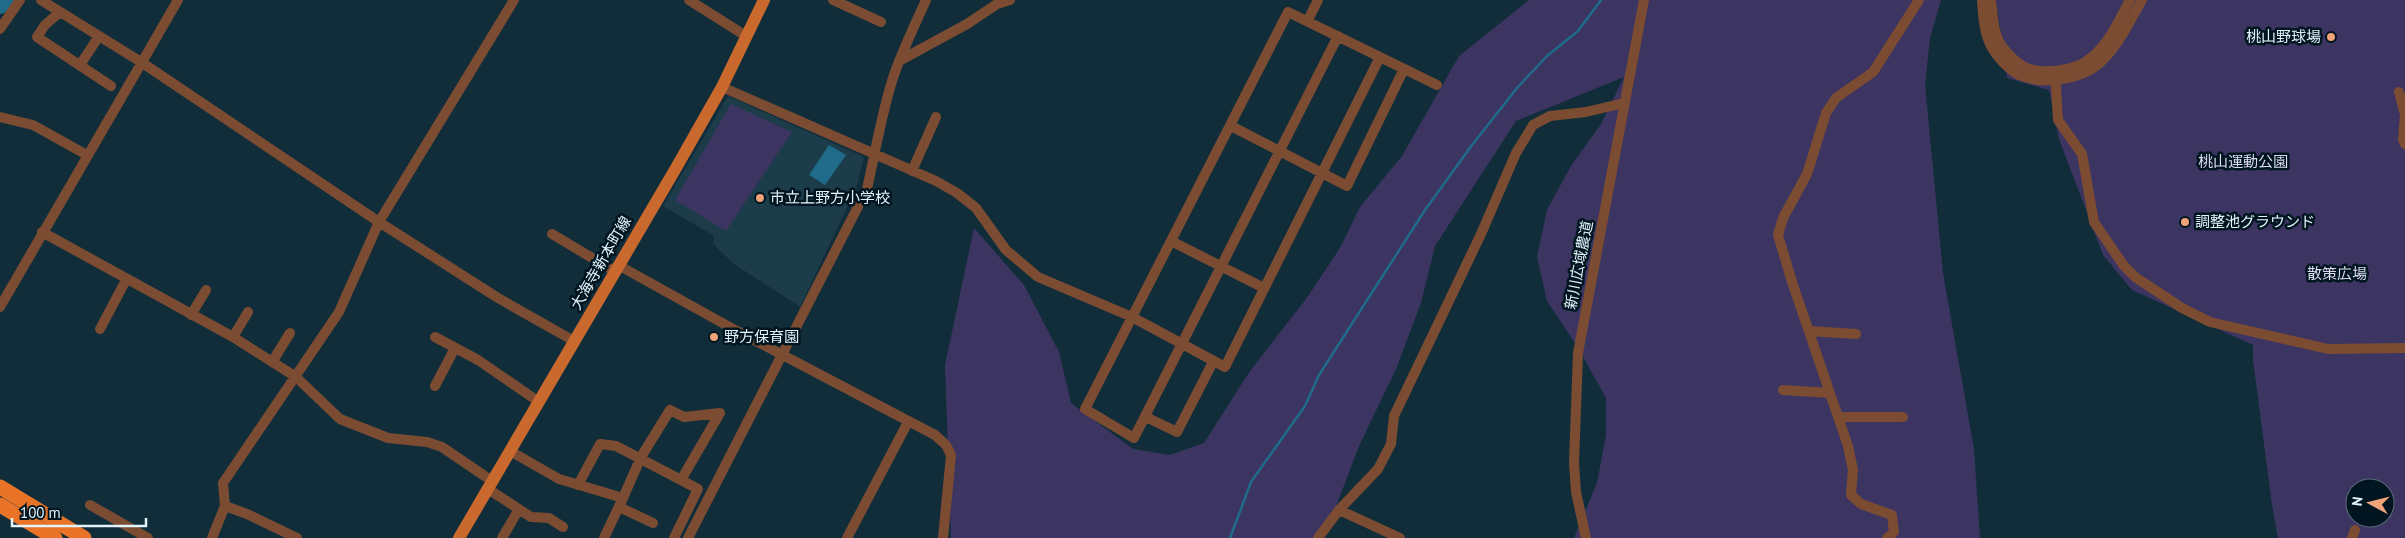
<svg xmlns="http://www.w3.org/2000/svg" width="2405" height="538" viewBox="0 0 2405 538" font-family="'PT Sans','Noto Sans JP',sans-serif">
<style>
.built{fill:#1c3c4a}
.green{fill:#3c3562;fill-rule:evenodd}
.water{fill:#1f6b89}
.lines{fill:none;stroke-linecap:round;stroke-linejoin:round}
.stream{stroke:#1f6b89;stroke-width:2.5}
.river{stroke:#1f6b89;stroke-width:16}
.minor{stroke:#7b4c32;stroke-width:10}
.major{stroke:#ca692e;stroke-width:12}
.highway{stroke:#e97427;stroke-width:15}
.poi-dot{fill:#f0a279;stroke:#001520;stroke-width:2}
.labels{text-anchor:middle;stroke-width:5;stroke-linejoin:round;paint-order:stroke}
.poi-label{font-size:15px;fill:#e2f3fb;stroke:#001520;text-anchor:start}
.park-label{font-size:15px;fill:#dcdaef;stroke:#001520}
.street-label{font-size:15px;fill:#e2f3fb;stroke:#001520}
</style>
<rect width="100%" height="100%" fill="#112d3a"/>
<!-- built -->
<path class="built" d="M 728,96 L 864,157 L 856,189 L 800,307 L 734,264 L 713,244 L 714,236 L 663,206 Z"/>
<!-- green -->
<path class="green" d="M 1529,0 L 1941,0 L 1930,38 L 1925,85 L 1943,273 L 1974,449 L 1980,538 L 1574,538 L 1597,483 L 1606,435 L 1606,398 L 1577,346 L 1547,301 L 1537,257 L 1547,210 L 1571,166 L 1601,124 L 1624,77 L 1516,121 L 1435,246 L 1421,303 L 1396,369 L 1359,446 L 1324,538 L 951,538 L 945,365 L 974,228 L 1024,285 L 1059,352 L 1071,403 L 1133,449 L 1170,455 L 1204,443 L 1250,371 L 1306,299 L 1340,248 L 1360,207 L 1402,156 L 1459,56 Z
M 1996,0 L 2405,0 L 2405,538 L 2278,538 L 2272,505 L 2253,360 L 2253,345 L 2132,290 L 2103,255 L 2059,139 L 2049,90 L 2007,78 ZM 2355,488 L 2385,488 L 2385,518 L 2355,518 Z
M 731,104 L 792,132 L 726,231 L 675,200 Z"/>
<!-- water -->
<path class="water" d="M 829,145 L 846,155 L 825,185 L 809,175 Z"/>
<g class="lines">
<!-- stream -->
<path class="stream" d="M 1230,538 L 1251,482 L 1305,406 L 1319,375 L 1425,210 L 1472,145 L 1517,88 L 1547,56 L 1578,31 L 1601,0"/>
<!-- river -->
<path class="river" d="M 0,6 L 6,0"/>
<!-- minor -->
<path class="minor" d="M 41,0 L 141,62 L 379,222 L 498,298 L 574,341
M 689,0 L 746,36
M 833,0 L 881,22
M 1982,0 C 1983,16 1984,34 1992,48 C 1998,58 2009,70 2019,75 C 2041,85 2078,80 2096,66 C 2117,50 2129,22 2142,0
M 1991,0 C 1993,15 1993,32 2001,45 C 2006,52 2014,61 2023,66 C 2041,76 2077,71 2092,57 C 2110,42 2119,20 2130,0
M 60,12 L 45,25 L 37,37 L 111,86
M 1308,20 L 1318,0
M 0,29 L 20,0
M 1338,36 L 1134,438 L 1085,409 L 1288,12 L 1437,85
M 899,61 L 967,24 L 997,4 L 1010,0
M 80,65 L 99,36
M 2055,72 L 2058,120 L 2082,154 L 2094,222 L 2124,266 L 2135,277 L 2182,308 L 2210,322 L 2328,349 L 2405,348
M 722,87 L 936,181 L 957,193 L 976,208 L 1006,250 L 1038,277 L 1132,317 L 1225,367 L 1380,57
M 2399,92 L 2405,115 L 2403,140 L 2405,144
M 0,117 L 33,125 L 87,155
M 1231,126 L 1347,186 L 1404,69
M 912,171 L 936,117
M 42,232 L 233,337 L 296,377 L 340,419 L 388,438 L 427,442 L 442,447 L 492,481
M 552,234 L 614,271
M 1171,241 L 1264,288
M 618,265 L 735,330 L 935,435 L 946,445 L 951,455 L 943,538
M 0,307 L 178,0
M 191,315 L 206,290
M 100,329 L 126,280
M 1809,331 L 1856,334
M 233,337 L 248,312
M 435,337 L 478,360 L 539,402
M 272,362 L 290,333
M 435,386 L 455,348
M 1783,390 L 1830,393
M 1146,417 L 1177,432 L 1213,362
M 1838,417 L 1903,417
M 510,451 L 559,479 L 623,498 L 604,538
M 578,485 L 600,444 L 616,446 L 681,480
M 488,489 L 531,517 L 549,518 L 563,527
M 623,498 L 641,457 L 670,410 L 684,417 L 720,413 L 681,480 L 698,489 L 674,538
M 90,505 L 148,538
M 225,506 L 247,514 L 297,538
M 619,507 L 653,523
M 1339,510 L 1400,538
M 212,538 L 225,506 L 223,483 L 339,312 L 379,222 L 514,0
M 502,538 L 519,509
M 688,538 L 867,189 C 875,153 881,117 892,81 C 901,53 914,27 926,0
M 847,538 L 908,422
M 1318,538 L 1339,510 L 1378,469 L 1391,444 L 1394,416 L 1481,234 L 1516,153 L 1533,125 L 1550,116 L 1586,112 L 1624,103
M 1586,538 L 1576,492 L 1574,463 L 1578,353 L 1644,0
M 1887,538 L 1894,532 L 1892,515 L 1861,504 L 1851,495 L 1853,470 L 1848,446 L 1792,282 L 1778,235 L 1783,218 L 1807,174 L 1826,113 L 1836,98 L 1873,72 L 1919,0
M 2352,538 L 2355,530"/>
<!-- major -->
<path class="major" d="M 459,538 L 676,168 L 722,87 L 764,0"/>
<!-- highway -->
<path class="highway" d="M 0,487 L 84,538
M 0,505 L 55,538"/>
</g>
<!-- markers -->
<g class="poi-dot">
<circle cx="2331" cy="37" r="5"/>
<circle cx="760" cy="198" r="5"/>
<circle cx="2185" cy="222" r="5"/>
<circle cx="714" cy="337" r="5"/>
</g>
<g class="labels">
<!-- poi labels -->
<g class="poi-label">
<text x="2321" y="42" text-anchor="end">桃山野球場</text>
<text x="770" y="203">市立上野方小学校</text>
<text x="2195" y="227">調整池グラウンド</text>
<text x="724" y="342">野方保育園</text>
</g>
<!-- park labels -->
<g class="park-label">
<text x="2243" y="167">桃山運動公園</text>
<text x="2337" y="279">散策広場</text>
</g>
<!-- street labels -->
<g class="street-label">
<text transform="translate(601 263) rotate(-60)" y="5">大海寺新本町線</text>
<text transform="translate(1579 265) rotate(-79)" y="5">新川広域農道</text>
</g>
</g>
<!-- north arrow -->
<g transform="translate(2370 503) rotate(277)"><circle r="24" fill="#001520" stroke="#5a6e78"/>
<path d="M0-4L9 19L0 12L-9 19Z" fill="#f0a279"/>
<text y="-8" font-size="14" font-weight="bold" text-anchor="middle" fill="#e2f3fb">N</text>
</g>
<!-- scale -->
<path d="M12 518v8h134v-8" fill="none" stroke="#e2f3fb" stroke-width="2.5"/>
<text x="20" y="518" font-size="15" fill="#e2f3fb" stroke="#001520" stroke-width="4" paint-order="stroke">100 m</text>
</svg>
